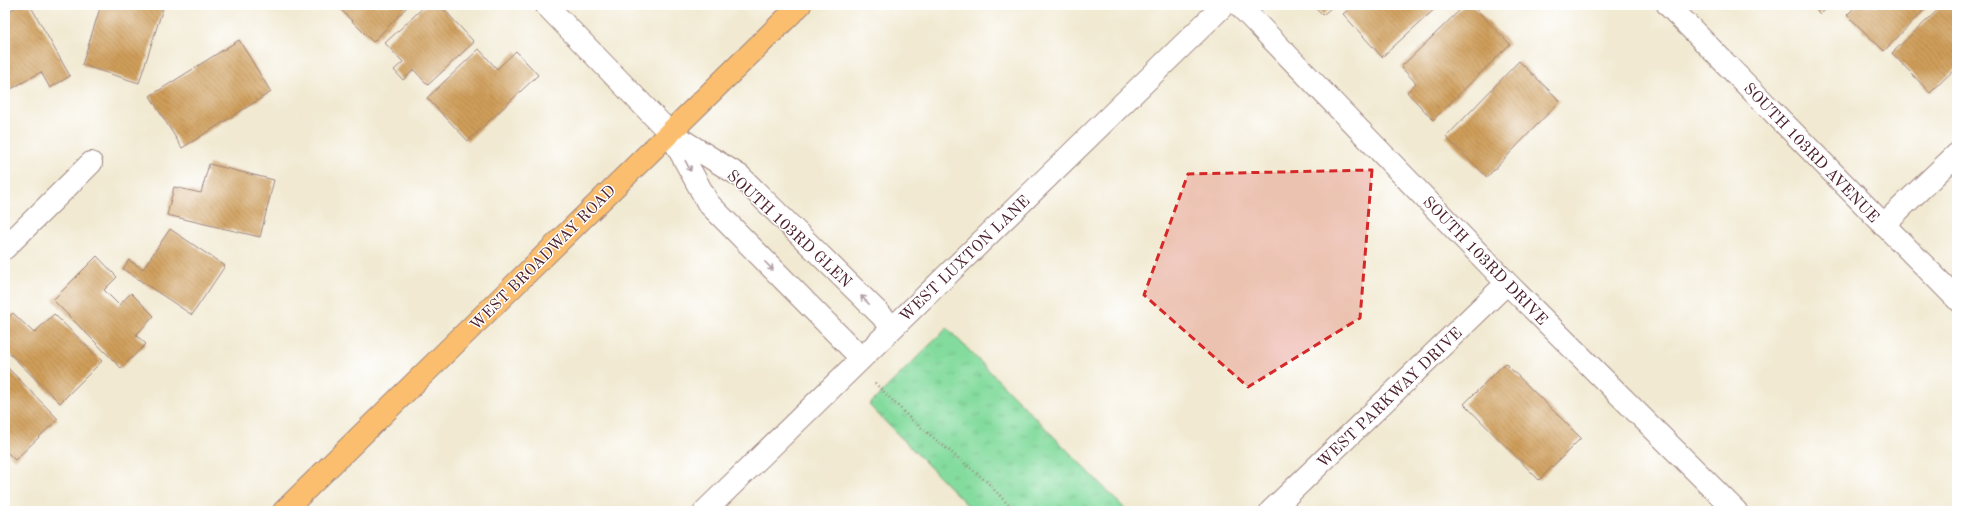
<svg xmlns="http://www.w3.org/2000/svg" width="1962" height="516" viewBox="0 0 1962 516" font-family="'Old Standard TT',serif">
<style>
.grass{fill:url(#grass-tufts);stroke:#677d64}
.building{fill:url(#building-back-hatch)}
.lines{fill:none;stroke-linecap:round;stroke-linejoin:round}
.minor-casing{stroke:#9e847e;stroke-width:24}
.major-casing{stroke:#9e847e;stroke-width:24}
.path{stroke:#9e847e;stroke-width:2.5;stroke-dasharray:1 3;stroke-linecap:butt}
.minor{stroke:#fff;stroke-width:22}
.major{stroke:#fabe6e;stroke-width:22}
.oneway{stroke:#ae9aa0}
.marked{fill:#d62828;fill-opacity:0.2;stroke:#d62828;stroke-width:3;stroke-dasharray:8 5;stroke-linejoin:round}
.labels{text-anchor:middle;stroke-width:3;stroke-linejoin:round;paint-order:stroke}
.street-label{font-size:16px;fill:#4a1f2b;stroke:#fff}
</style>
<defs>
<pattern id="grass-tufts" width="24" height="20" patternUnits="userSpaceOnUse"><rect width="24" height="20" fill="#84db9e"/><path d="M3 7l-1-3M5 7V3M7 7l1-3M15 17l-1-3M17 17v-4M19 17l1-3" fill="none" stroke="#74bc88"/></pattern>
<pattern id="building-back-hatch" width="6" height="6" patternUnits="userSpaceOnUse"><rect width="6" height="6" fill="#cf9e5a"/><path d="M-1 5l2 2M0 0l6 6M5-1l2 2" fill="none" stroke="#aa804b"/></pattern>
</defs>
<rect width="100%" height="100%" fill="#fff"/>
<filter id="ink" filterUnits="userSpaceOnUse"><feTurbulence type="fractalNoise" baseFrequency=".025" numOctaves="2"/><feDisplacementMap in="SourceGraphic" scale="8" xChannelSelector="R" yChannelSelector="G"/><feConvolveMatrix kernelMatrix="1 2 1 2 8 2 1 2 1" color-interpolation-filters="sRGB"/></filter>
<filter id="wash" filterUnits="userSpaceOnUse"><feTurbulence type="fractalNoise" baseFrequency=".012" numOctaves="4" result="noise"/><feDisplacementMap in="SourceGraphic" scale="16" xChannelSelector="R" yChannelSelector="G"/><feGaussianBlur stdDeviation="0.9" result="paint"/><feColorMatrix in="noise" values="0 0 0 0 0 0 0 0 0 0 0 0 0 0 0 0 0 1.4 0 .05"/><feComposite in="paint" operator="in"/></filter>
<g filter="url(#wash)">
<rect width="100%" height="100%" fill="#f1e9d1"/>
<!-- grass -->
<path class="grass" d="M 947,328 L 1127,511 L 973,511 L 869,405 Z"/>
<g id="blocks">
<!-- building -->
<path class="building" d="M 20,5 L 30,5 L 70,76 L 50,88 L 41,72 L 11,89 L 5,78 L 5,13 Z
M 101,5 L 164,5 L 139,83 L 82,65 Z
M 336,5 L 409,5 L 373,42 Z
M 426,5 L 440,5 L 474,42 L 428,85 L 414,70 L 403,80 L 394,70 L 403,62 L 385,43 Z
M 1313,5 L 1334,5 L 1323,15 Z
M 1353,5 L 1439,5 L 1382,57 L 1343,14 Z
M 1465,5 L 1472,5 L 1510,44 L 1433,120 L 1407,92 L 1416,83 L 1401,67 Z
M 1811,5 L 1830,5 L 1820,14 Z
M 1857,5 L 1929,5 L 1884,51 L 1847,15 Z
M 1943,5 L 1957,5 L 1957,67 L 1930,93 L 1892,53 Z
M 239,40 L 271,92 L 182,148 L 150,96 Z
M 479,49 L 497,69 L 516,51 L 538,75 L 468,141 L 427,98 Z
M 1519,61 L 1560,101 L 1487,177 L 1446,137 Z
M 209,164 L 274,180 L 260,237 L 167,215 L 174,187 L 201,193 Z
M 170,229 L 225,266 L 192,315 L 123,269 L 129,260 L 143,269 Z
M 97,256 L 117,277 L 104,290 L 119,305 L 131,293 L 154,316 L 136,335 L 146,344 L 121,368 L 53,300 Z
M 13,313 L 34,333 L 54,314 L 102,361 L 60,403 L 5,349 L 5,321 Z
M 1505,363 L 1581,438 L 1539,480 L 1464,404 Z
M 5,365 L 58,419 L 15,460 L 5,450 Z"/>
</g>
</g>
<g filter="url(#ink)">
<use href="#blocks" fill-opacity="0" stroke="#9e847e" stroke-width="1"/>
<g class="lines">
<!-- minor casing -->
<g class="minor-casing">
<path id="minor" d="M 546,5 L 669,132 L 740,176 L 893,327
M 1239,5 L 1507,283 L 1736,511
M 1668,5 L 1957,299
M 670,133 L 708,203 L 861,358
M 1883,225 L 1957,154
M 5,248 L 91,163
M 705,511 L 1224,5
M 1271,511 L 1507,283"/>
</g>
<!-- major casing -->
<g class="major-casing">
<path id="major" d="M 284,511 L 800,5"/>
</g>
<!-- path -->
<path class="path" d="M 875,383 L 912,420 L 986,481 L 1014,511"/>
<!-- minor -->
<use href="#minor" class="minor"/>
<!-- major -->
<use href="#major" class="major"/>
</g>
<!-- one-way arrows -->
<defs><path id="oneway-shaft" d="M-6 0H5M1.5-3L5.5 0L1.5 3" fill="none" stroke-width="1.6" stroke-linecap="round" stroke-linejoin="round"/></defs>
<g class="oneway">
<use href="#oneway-shaft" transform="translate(688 166) rotate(62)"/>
<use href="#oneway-shaft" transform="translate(769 266) rotate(45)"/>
<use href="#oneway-shaft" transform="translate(865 300) rotate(-135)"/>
</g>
</g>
<!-- marked area -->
<path class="marked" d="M 1372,170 L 1360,318 L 1248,387 L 1144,295 L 1188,174 Z"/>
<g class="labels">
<!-- street labels -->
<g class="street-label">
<text transform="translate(1812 152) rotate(46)" y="6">SOUTH 103RD AVENUE</text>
<text transform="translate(790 228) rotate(43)" y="6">SOUTH 103RD GLEN</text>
<text transform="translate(542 257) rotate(-45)" y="6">WEST BROADWAY ROAD</text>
<text transform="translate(964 258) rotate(-44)" y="6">WEST LUXTON LANE</text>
<text transform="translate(1486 260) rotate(46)" y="6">SOUTH 103RD DRIVE</text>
<text transform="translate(1389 397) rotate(-44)" y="6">WEST PARKWAY DRIVE</text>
</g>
</g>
<!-- margin -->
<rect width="1962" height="516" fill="none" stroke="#fff" stroke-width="20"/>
</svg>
